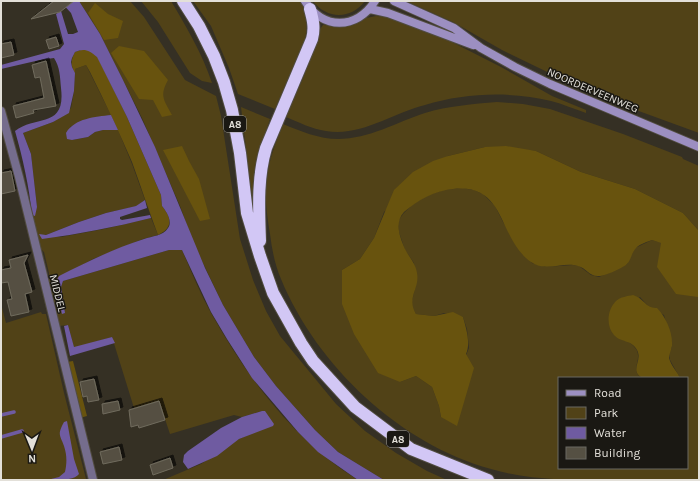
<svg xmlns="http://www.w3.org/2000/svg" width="700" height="481" viewBox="0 0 700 481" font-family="Karla,sans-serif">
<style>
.green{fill:#514217;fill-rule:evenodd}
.forest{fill:#68530e}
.water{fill:#6f5ba1}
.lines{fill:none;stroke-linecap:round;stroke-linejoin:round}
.stream{stroke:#6f5ba1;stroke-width:3.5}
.building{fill:#555043;stroke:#706b5d;filter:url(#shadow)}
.street-casing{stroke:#514c41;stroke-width:10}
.secondary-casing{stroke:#514c41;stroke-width:10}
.highway-casing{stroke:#514c41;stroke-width:14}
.street{stroke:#756d8d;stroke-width:8}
.secondary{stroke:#9c8fc1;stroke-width:8}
.highway{stroke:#d2c7f5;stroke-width:12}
.labels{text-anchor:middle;stroke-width:3;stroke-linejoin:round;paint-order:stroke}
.shield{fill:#1a1813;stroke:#a7a49e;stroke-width:1}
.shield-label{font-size:10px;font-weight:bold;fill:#e3e0d9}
.street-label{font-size:11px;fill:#e3e0d9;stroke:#1a1813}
</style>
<defs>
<filter id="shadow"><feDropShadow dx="3" dy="-3" stdDeviation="0" flood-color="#0009"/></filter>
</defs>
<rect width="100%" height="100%" fill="#353024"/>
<!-- green -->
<path class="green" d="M 79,1 L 130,1 L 144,17 L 185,80 L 216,96 L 221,116 L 240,239 L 253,280 L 266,311 L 280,336 L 336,404 L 365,431 L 396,453 L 427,471 L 447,480 L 384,480 L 338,452 L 315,430 L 276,386 L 254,357 L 223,305 L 193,242 L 180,206 L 142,118 L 100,34 Z
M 141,1 L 171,1 C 187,28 202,53 212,83 L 202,81 L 190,73 L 158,22 Z
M 193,1 L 301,1 C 307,13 308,25 305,39 L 275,109 L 238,94 L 229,68 L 211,26 Z
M 313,1 L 365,1 C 351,20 326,19 313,1 Z
M 406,1 L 699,1 L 699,133 L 625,106 L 568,82 L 502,50 L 453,22 Z
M 376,16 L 389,17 L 446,39 L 501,67 L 552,96 L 586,110 L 586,113 C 574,109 563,104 551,101 C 510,91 465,93 425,105 C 392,113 361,137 326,131 C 312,129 298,122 286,117 L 304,76 L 320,29 L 323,25 L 345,26 L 353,25 L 366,18 Z
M 86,65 L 111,115 L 88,119 L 70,127 L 72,140 L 88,137 L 95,132 L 103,130 L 118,130 L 132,164 L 145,200 L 137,206 L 106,213 L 79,222 L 46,235 L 40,234 L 61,237 L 104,229 L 151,218 L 158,235 L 143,239 L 93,259 L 57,279 L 58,296 L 65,313 L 61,287 L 63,281 L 169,250 L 182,250 C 191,271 200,293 211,313 C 247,377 294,441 358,480 L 333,480 L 332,479 L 163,480 L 201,464 L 239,439 L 250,434 L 262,411 L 242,417 L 234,415 L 170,434 L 159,401 L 134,408 L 112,337 L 74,348 L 68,325 L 59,326 L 49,283 L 49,273 L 44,252 L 38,246 L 32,215 L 37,207 L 31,154 L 23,133 L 53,122 L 71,108 L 74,91 L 75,69 Z
M 497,102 L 523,104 L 550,109 L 623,134 L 682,157 L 683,159 L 699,166 L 699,231 L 683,213 L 635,189 L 581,172 L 536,151 L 485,147 L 448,156 L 384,212 L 374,238 L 360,259 L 342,270 L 400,382 L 416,376 L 432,387 L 439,406 L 441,417 L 469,348 L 467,329 L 463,317 L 444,313 L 434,316 L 416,314 L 412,308 L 412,300 L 416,285 L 414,263 L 405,250 L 399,232 L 398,221 L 403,214 L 411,206 L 426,196 L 443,190 L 462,188 L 474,190 L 483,194 L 495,206 L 503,222 L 532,263 L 545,267 L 573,265 L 579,266 L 591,275 L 599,277 L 613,271 L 627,264 L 635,248 L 652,240 L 662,243 L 698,297 L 699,296 L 699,480 C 668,480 637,480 606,480 C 567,480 529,480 491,469 C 400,444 317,366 281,279 C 275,265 272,250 270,234 C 267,216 264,196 267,178 C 269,159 276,142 283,124 C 300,131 319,139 338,139 C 369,139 397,122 425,113 C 448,106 473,104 497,102 ZM 640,297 L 649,307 L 664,315 L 671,339 L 672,347 L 669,354 L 670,360 L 680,378 L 687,378 L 687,468 L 559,468 L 559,378 L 642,378 C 629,370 643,360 636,349 C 631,341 619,337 612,332 L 609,317 Z
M 241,107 L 270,119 L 260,149 L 255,179 L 253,206 Z
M 1,304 L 6,323 L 41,312 L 42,314 L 46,314 L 64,393 L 86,479 L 1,480 Z"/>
<!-- forest -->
<path class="forest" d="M 95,3 L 108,14 L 123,21 L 118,38 L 104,40 L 88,13 Z
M 119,46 L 144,51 L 168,80 C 159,96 164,100 172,115 L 162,117 L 153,100 L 139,99 L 111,53 Z
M 84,49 L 91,51 L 97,56 L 127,117 L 161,195 L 162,206 C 172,218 173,228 158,235 C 149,211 141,187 132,162 C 119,132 105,102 90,72 L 86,65 L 75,69 L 75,73 C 70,65 71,60 75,52 Z
M 182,146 L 189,161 L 199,179 L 210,219 L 200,221 L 163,150 Z
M 506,146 L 536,151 L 581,172 L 635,189 L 683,213 L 699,231 L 699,296 L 698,297 L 676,294 L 657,267 L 661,243 L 652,240 C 647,242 640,244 636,248 C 632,252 631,260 627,264 C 623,268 605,276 599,276 C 590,277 586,268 578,266 C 563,261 546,273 531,262 C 497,238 507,183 453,189 C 434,191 418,200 404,212 C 394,223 400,237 405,249 C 409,257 416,264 417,273 C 420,289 406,298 416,314 L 434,316 L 453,312 L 463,317 C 466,328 471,343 466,354 L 474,368 L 457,426 L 441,417 L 439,406 L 432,387 L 416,376 L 400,382 L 378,373 L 354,334 L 342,304 L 342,270 L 360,259 L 374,238 L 394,190 L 413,172 L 433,161 L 448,156 L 485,147 Z
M 633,295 C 644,298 646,309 657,308 C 666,317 673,333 672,346 C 671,351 669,354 669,358 C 671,366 677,371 680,378 L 642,378 C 629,370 643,361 637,350 C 631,339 621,343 614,335 C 606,326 607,310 616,301 C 620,297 628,296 633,295 Z
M 73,361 L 87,416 L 80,418 L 67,362 Z"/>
<!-- water -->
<path class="water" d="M 60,1 L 79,1 L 100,34 L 123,80 L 155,147 L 205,268 L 223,305 L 254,357 L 276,386 L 315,430 L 338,452 L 384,480 L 358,480 L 318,452 L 298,432 L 252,378 L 227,339 L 211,312 L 182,250 L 169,250 L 63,281 L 61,287 L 65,313 L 62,314 C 60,304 52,285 59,276 C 87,262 115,248 144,239 C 152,236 163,236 168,228 C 173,221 166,211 162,206 L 161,195 L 127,117 L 97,57 C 89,50 84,48 75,52 L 72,58 L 71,62 L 72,67 L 75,73 L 74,91 L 69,113 L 53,122 L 23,133 L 31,154 L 37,207 L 35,216 L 32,215 C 29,186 23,159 15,131 C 36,115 66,129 61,88 C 60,77 60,67 54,58 L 40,60 L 1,69 L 1,65 L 60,49 L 64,44 L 56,14 L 61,11 L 68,34 L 73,34 L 78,32 L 71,13 Z
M 111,115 L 118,130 L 103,130 L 95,132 L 88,137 L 72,140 L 67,139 L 66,133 C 75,118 95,117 111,115 Z
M 145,200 L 147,208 L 120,217 L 120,219 L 122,220 L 150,215 L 151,218 C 115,227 79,234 42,239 L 39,234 L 46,235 L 79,222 L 106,213 L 136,206 Z
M 68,325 L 74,347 L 112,337 L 115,343 L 70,356 L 64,326 Z
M 262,411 L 265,411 L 274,424 L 273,426 L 239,439 L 217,456 L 188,469 L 183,462 L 184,455 L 188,451 L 221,428 L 242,417 Z
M 67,421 L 74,459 L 79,474 C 74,481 57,480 47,480 L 59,477 L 65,472 C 67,463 67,455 64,446 C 60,435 57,435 64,422 Z"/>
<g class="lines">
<!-- stream -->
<path class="stream" d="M 1,415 L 14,412
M 1,437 L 22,431"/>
</g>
<!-- building -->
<path class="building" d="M 54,1 L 74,1 L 60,12 L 31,19 Z
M 56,37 L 59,46 L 49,49 L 46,40 Z
M 11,42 L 14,55 L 1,58 L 1,44 Z
M 46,61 L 56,106 L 33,110 L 34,113 L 16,118 L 13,106 L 44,98 L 40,77 L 35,78 L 32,65 Z
M 11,171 L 15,191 L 1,194 L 1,173 Z
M 28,255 L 24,263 L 32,292 L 25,294 L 29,312 L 11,316 L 7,300 L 12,299 L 8,282 L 1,283 L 1,270 L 11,268 L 9,260 Z
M 94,379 L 99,400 L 88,402 L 87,396 L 83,397 L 80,382 Z
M 118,401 L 120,410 L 103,414 L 102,404 Z
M 159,401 L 165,420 L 139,428 L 138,425 L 131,427 L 129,410 Z
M 119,447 L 122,460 L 103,464 L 100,452 Z
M 170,458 L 173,468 L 153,475 L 150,465 Z"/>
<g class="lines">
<!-- street casing -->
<g class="street-casing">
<path id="street" d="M 1,111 L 19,177 L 93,480"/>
</g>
<!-- secondary casing -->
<g class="secondary-casing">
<path id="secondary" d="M 305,1 C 322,30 357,30 375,1
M 394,1 L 454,28 L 481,48 L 515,67 L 550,84 L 699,147
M 370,9 L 388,13 L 473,45"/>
</g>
<!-- highway casing -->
<g class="highway-casing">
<path id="highway" d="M 183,1 L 199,26 L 214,56 L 224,82 L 232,110 L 240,153 L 247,213 L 260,256 L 273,293 L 301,343 L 313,361 L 355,407 L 411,449 L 488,480
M 260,241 C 259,210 257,178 266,148 L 312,39 C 315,28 313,20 310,9"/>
</g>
<!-- street -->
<use href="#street" class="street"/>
<!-- secondary -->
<use href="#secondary" class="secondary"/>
<!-- highway -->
<use href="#highway" class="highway"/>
</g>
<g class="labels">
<!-- shield labels -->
<g class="shield">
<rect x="224" y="116" width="22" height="16" rx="3"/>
<rect x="387" y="431" width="22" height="16" rx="3"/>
</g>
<g class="shield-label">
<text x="235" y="128">A8</text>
<text x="398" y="443">A8</text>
</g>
<!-- street labels -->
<g class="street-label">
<text transform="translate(593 90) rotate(23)" y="4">NOORDERVEENWEG</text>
<text transform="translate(58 293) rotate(76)" y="4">MIDDEL</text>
</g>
</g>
<!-- border -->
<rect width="700" height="481" fill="none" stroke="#e3e0d9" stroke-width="4"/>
<!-- legend -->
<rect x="558" y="377" width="130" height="92" fill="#1a1813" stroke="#6a6862"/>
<rect x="566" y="390" width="20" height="6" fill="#9c8fc1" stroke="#6a6862"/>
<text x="594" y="397" font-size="12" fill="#e3e0d9">Road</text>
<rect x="566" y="407" width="20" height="12" fill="#514217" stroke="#6a6862"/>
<text x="594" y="417" font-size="12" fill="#e3e0d9">Park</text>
<rect x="566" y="427" width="20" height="12" fill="#6f5ba1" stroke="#6a6862"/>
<text x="594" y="437" font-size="12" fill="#e3e0d9">Water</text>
<rect x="566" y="447" width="20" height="12" fill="#555043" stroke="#6a6862"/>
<text x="594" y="457" font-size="12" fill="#e3e0d9">Building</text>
<!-- north arrow -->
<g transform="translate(32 449) rotate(179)" stroke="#1a1813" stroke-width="3" paint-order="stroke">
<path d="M0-3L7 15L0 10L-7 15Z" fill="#e3e0d9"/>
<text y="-6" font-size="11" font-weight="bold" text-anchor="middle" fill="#e3e0d9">N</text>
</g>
</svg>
